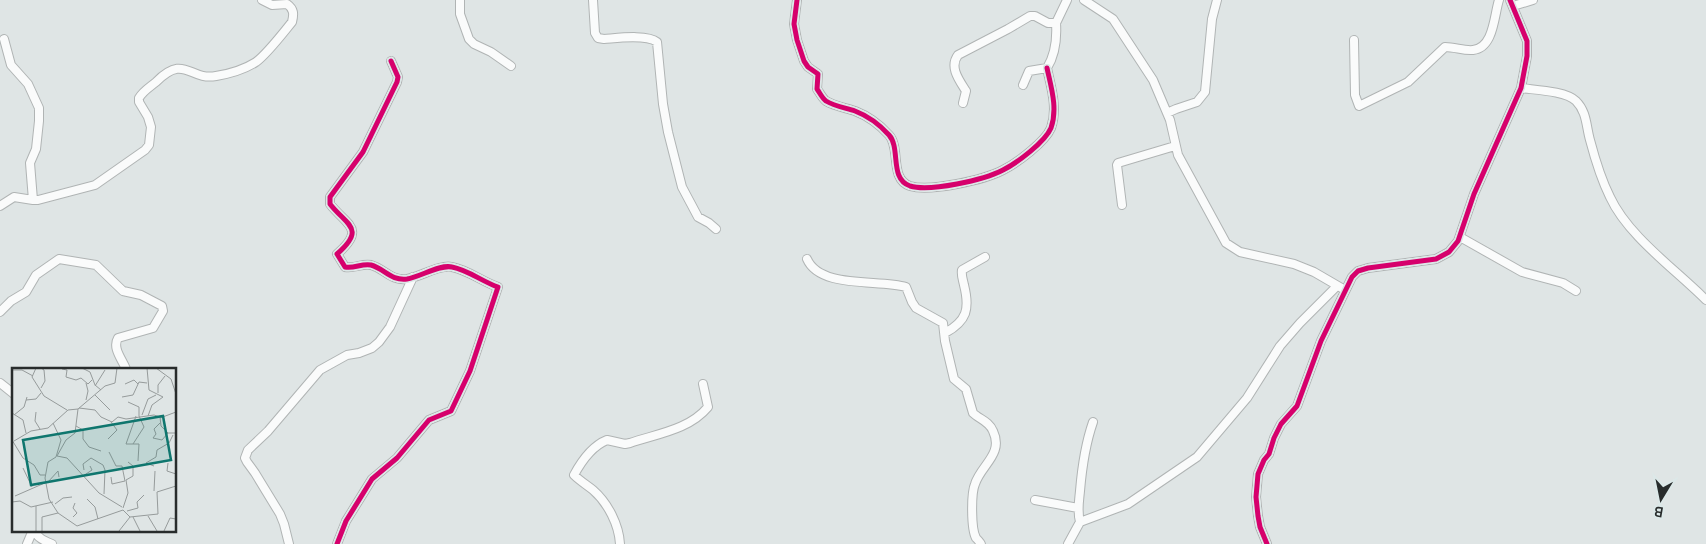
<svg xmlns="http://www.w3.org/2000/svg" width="1706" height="544" viewBox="0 0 1706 544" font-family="Manrope,sans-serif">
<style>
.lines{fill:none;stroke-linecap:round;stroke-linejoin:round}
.minor-casing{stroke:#b0b4b4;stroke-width:10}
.minor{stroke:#fafbfb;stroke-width:8}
.cycleway-casing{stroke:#dce8e8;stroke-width:8}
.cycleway{stroke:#d6006c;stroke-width:5}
.inset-road{fill:none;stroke:#969b9b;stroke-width:1}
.view{fill:#0f766e;fill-opacity:0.15;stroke:#0f766e;stroke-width:2.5}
.inset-edge{fill:none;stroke:#282c2c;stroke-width:2.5}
</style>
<rect width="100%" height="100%" fill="#dfe5e5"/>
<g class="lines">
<!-- minor casing -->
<g class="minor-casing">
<path id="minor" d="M 460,0 L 460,14 L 469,39 L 474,44 L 491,52 L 511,66
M 593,0 L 595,33 L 598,38 L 604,39 C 618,38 647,34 657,42 L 663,104 L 668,132 L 682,187 L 698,217 L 709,223 L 716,229
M 797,0 L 794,24 L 797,40 L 804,61 L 808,67 L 818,74 L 817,89 C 820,93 822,98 826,101 C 834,106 846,108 855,111 C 868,116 880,125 889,135 C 901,148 889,179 910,186 C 930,192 984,180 1003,170 C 1017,163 1045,142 1051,128 C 1058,108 1051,87 1047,68
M 1084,0 L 1113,19 L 1153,80 L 1170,120 L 1178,155 L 1226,243 L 1240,252 L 1294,264 L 1314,272 L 1345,290
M 1513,6 L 1533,0
M 4,39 L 11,65 L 28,84 L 39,108 L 39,121 L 36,149 L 30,163 L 33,200
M 1354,40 L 1355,95 L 1359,106 L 1408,82 L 1445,47 C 1455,47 1464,51 1473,50 C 1494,48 1494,15 1499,0
M 1023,85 L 1029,71 L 1047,68 C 1055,55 1057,38 1056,23
M 1521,88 C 1535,90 1566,91 1576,101 C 1587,112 1586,126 1590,140 C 1595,159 1601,179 1610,197 C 1628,236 1675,269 1706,300
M 963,103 L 966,91 C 959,80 949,67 958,55 L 1008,29 L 1030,16 L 1035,16 L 1048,23 L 1056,23 L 1067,0
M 1167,113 L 1176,109 L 1197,102 L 1205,92 L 1212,19 L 1217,0
M 1122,205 L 1117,165 L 1118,163 L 1175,146
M 0,206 L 14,197 L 33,200 L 38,200 L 95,185 L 145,150 L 149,145 L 151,127 L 148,117 L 139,102 L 139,98 C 143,91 150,87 156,82 C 185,53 189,81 216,76 C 228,74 245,69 256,62 C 267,54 283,33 292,22 C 294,14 294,9 287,4 L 272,5 L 262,0
M 1460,237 L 1522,272 L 1563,283 L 1576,291
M 807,259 C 820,289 879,279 906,287 L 912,302 L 916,308 L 943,323 L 945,341 L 954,379 L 966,389 L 973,413 C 979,419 989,421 993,431 C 1004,454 981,465 975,484 C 971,493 971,529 976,538 C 977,539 981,543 981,544
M 0,312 L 11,301 L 26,292 L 36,275 L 59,259 L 96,265 L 123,291 L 141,295 L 162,306 L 163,311 L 153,328 L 118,338 C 112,348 122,359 126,369
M 945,333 C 967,321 970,309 964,285 C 963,280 961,275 962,270 L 985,257
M 0,383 L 14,394
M 1035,500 L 1078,508
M 1080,522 C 1077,511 1079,502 1080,491 C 1082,467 1085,445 1093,422
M 34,530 C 37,538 45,541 52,544
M 27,544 L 33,530
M 289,544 L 284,524 L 280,514 L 255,473 L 247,462 L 245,458 L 248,450 L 268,431 L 320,370 L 347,355 L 359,353 L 372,348 L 379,342 L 390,327 L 413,277
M 337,544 L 346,521 L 372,479 L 397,458 L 429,420 L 451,411 L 470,371 L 498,287 C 483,282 468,270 452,267 C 440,264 420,277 407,279 C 391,281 385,269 371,265 C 362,263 354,269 345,267 L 337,254 C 367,228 346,225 330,204 L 330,197 L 363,152 L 397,82 L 398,77 L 391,61
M 620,544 C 619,525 608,503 593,490 C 587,485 580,481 574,475 C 581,462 592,446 607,440 L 625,444 L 630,443 C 656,434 689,430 708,407 L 703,384
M 1068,544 L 1080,522 L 1128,504 L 1197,457 L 1247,398 L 1280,346 L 1300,323 L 1337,286
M 1267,544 L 1260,527 L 1258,516 L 1256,497 L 1258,474 L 1264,460 L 1269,454 L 1274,438 L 1281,424 L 1297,406 L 1321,341 L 1352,277 L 1358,271 L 1368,268 L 1436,259 L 1449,252 L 1458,241 L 1474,194 L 1521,88 L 1527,56 L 1527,41 L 1510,0"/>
</g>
<!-- minor -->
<use href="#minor" class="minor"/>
<!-- cycleway casing -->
<g class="cycleway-casing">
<path id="cycleway" d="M 797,0 L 794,24 L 797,40 L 804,61 L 808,67 L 818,74 L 817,89 C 820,93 822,98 826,101 C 834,106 846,108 855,111 C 868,116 880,125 889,135 C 901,148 889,179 910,186 C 930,192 984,180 1003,170 C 1017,163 1045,142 1051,128 C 1058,108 1051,87 1047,68
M 337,544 L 346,521 L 372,479 L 397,458 L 429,420 L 451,411 L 470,371 L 498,287 C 483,282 468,270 452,267 C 440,264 420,277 407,279 C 391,281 385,269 371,265 C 362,263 354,269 345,267 L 337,254 C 367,228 346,225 330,204 L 330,197 L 363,152 L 397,82 L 398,77 L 391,61
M 1267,544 L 1260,527 L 1258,516 L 1256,497 L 1258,474 L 1264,460 L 1269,454 L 1274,438 L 1281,424 L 1297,406 L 1321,341 L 1352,277 L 1358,271 L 1368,268 L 1436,259 L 1449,252 L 1458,241 L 1474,194 L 1521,88 L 1527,56 L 1527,41 L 1510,0"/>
</g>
<!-- cycleway -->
<use href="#cycleway" class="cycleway"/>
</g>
<!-- overview -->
<g transform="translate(12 368)">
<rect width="164" height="164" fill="#dfe5e5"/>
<path class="inset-road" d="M 24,0 L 20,9 L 32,28 L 55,42M 70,0 L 78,4 L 83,17 L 89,22M 135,0 L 137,22 L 151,29 L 140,37 L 136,48M 144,0 L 159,11 L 164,26M 50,1 L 55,2 L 54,9 L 64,12 L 69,10 L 76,16 L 80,12M 0,2 L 10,2 L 21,8M 113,16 L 122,12 L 126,16M 83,18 L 93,2M 29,20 L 33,13 L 32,2 L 29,0M 146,25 L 146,17 L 153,8M 83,27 L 98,42M 110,29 L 121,27 L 127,14 L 135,15M 14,32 L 24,31 L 29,25M 74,32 L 76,23 L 74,15M 116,34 L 127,39 L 127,48M 67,40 L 83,42 L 89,49 L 100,54 L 106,49 L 114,51 L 142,47 L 148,49 L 149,58 L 156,65 L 164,65M 24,44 L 23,53 L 28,61M 0,45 L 11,52 L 14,65M 2,47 L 12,39 L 15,29M 130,47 L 136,31 L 144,27M 124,48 L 114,76 L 127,76 L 126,93M 148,50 L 164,44M 41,55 L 49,72 L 44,89 L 36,94 L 33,110 L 37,131 L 46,145 L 65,158 L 111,142 L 118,149M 148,55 L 142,61 L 144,66 L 141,70 L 150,72 L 156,65M 64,58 L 71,62 L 71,71 L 77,79 L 89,83M 96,71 L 105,62 L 99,54M 0,72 L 11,90 L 22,97 L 28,107 L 33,107M 2,73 L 19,63 L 36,60 L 56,42 L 66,41M 121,76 L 132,59 L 127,48M 97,84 L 104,98 L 110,98 L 113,113M 45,88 L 54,72 L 63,65 L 66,41 L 93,18 L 103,15 L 105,0M 45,88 L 55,90 L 87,125 L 110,139M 156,95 L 155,103 L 164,106M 142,98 L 134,95 L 144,89 L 145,82 L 157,75 L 161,67M 11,100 L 20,119M 72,102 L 71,96 L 79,90 L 91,97 L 93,102 L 92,126M 71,108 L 80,102 L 78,98M 99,109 L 100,116 L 113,113M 36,114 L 46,103 L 47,109M 142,123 L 143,103M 3,128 L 35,114M 75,131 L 83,139 L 86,151M 0,134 L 8,133 L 19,139 L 41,134M 43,136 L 51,130 L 60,129M 111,140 L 116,125 L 114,112 L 121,108 L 121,98 L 116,94M 115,143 L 126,140 L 125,134 L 132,127M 136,148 L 145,163M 61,149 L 65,145 L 61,140 L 63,135M 121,149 L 128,163M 24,163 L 24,138M 30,163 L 30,149 L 46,145M 107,163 L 118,149 L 146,146 L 145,124 L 164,118M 152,163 L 158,150 L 164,151"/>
<path class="view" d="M 151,48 L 159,92 L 19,117 L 11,72 Z"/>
<rect width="164" height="164" class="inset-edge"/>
</g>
<!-- north arrow -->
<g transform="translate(1661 499) rotate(190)" stroke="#dce8e8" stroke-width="4" paint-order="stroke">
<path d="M0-4L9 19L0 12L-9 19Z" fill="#282c2c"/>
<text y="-8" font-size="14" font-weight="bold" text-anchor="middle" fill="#282c2c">B</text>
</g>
</svg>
